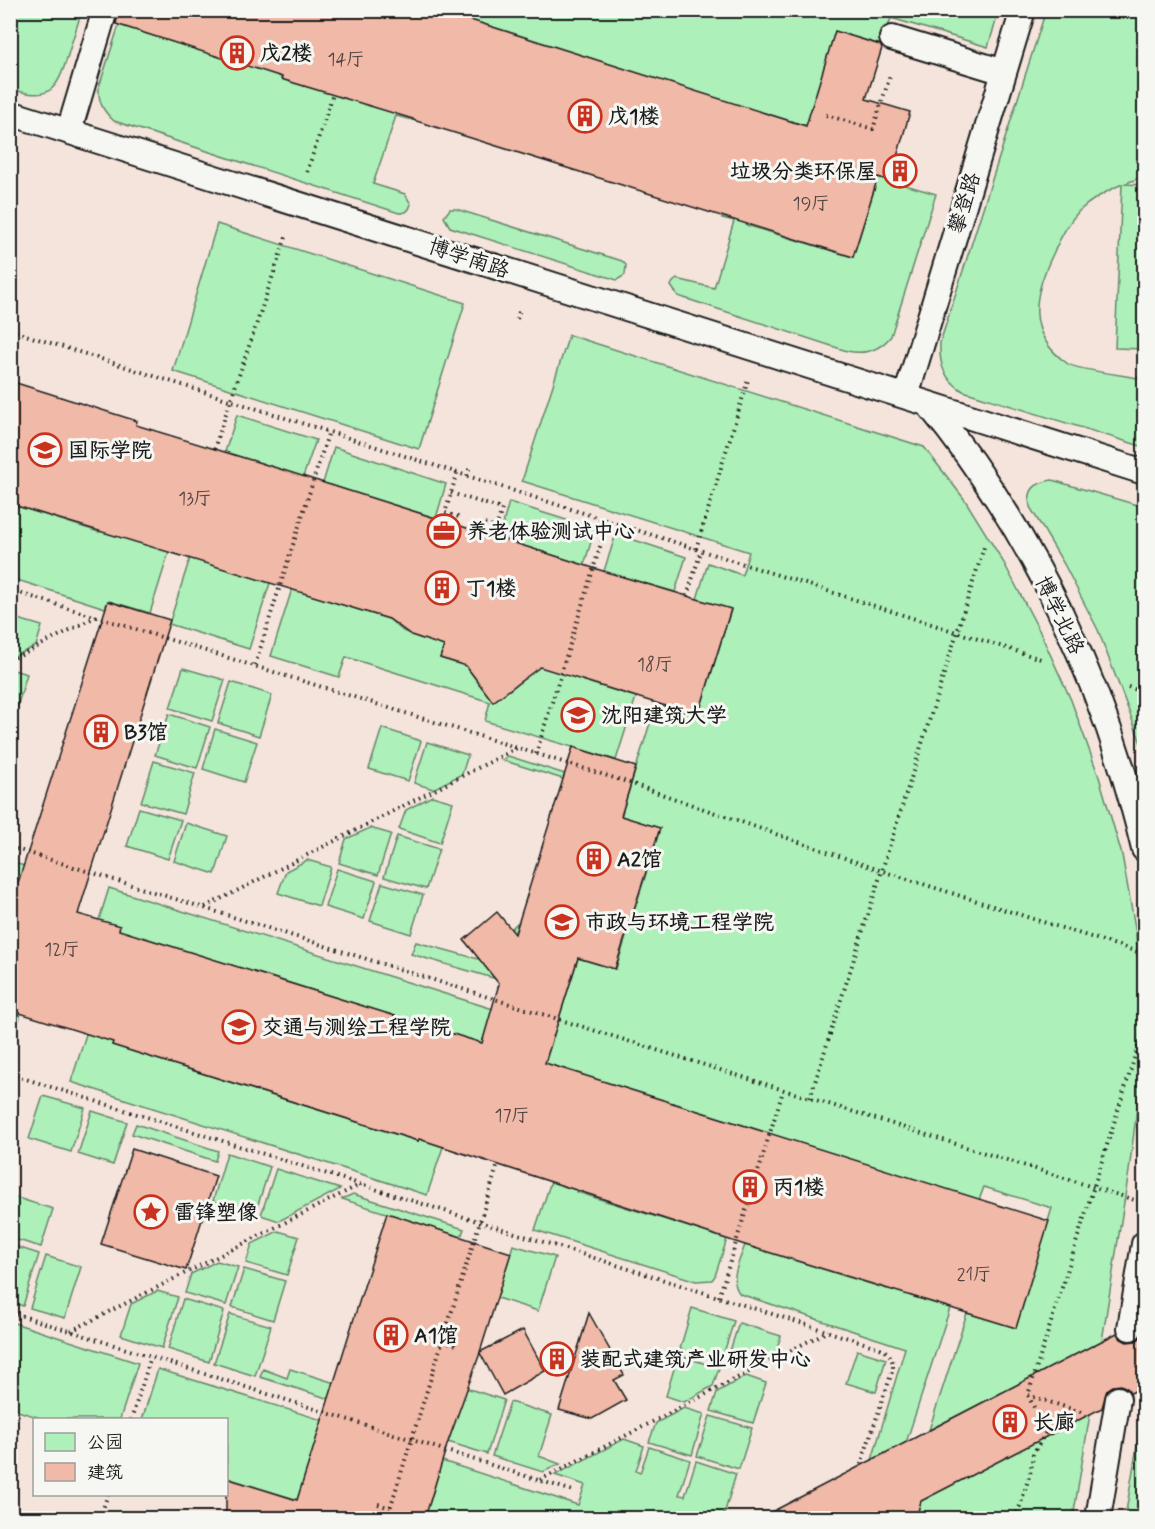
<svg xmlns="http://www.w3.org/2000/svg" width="1155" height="1529" viewBox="0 0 1155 1529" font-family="Mynerve,'LXGW WenKai TC',sans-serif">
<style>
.built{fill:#f4e4dc;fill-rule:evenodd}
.green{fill:#aef0b9;stroke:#65866a;stroke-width:1.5}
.building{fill:#f1b9a7;stroke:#1c1c1c;stroke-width:1.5}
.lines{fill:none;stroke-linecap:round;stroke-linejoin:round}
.service-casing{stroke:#1c1c1c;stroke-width:28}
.path{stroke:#1c1c1c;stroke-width:4;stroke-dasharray:1.5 4.5;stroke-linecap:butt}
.service{stroke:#f6f6f2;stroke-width:24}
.labels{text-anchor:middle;stroke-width:6;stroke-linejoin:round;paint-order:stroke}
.number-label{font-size:18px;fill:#51433f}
.poi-label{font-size:21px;font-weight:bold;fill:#1c1c1c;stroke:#f6f6f2;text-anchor:start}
.street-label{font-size:21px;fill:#1c1c1c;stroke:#f6f6f2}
</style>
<rect width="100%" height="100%" fill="#f6f6f2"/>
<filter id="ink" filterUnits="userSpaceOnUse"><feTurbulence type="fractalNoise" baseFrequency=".0167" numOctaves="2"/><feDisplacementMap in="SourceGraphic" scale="12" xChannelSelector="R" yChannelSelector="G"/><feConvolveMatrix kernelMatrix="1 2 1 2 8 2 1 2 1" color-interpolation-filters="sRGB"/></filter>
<g filter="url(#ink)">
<!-- built -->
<path class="built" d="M 10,11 L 1144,11 L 1144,1518 L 11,1518 ZM 34,1420 L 226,1420 L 226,1494 L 34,1494 Z"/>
<!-- green -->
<path class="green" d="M 72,10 L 81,13 C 77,27 72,41 68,55 C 57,91 50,101 11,89 L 11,11 Z
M 1046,10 L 1144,11 L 1144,176 L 1124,184 L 1144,185 L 1144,349 L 1115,348 L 1122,184 C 1107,191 1092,199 1079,211 C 1067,224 1060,238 1053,254 C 1033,295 1025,334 1068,364 C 1077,370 1130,376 1144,379 L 1144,447 L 963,391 C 944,379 939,365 940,343 Z
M 420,11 L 999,11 L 988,47 L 891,18 L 882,45 L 835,32 L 807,126 Z
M 119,25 L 261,70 L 294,37 L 282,79 L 389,111 L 427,77 L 413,120 L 396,116 L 373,184 L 405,194 L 411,204 C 409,211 406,213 399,213 L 114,121 C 103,111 98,102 99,87 Z
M 736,175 L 758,182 L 746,225 L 853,257 L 878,177 L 936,194 L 891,336 C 880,350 865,355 847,351 L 678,296 L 671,286 L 673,282 L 677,279 L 714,288 L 734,221 L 722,218 Z
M 450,209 L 456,209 L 622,261 L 626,265 L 625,275 L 617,280 L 450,227 L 444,217 Z
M 217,224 L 465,303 L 419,449 L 173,371 Z
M 569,335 L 924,447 L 965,500 L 1004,563 L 1040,632 L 1071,700 L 1099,777 L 1122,855 L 1136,933 L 1141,1015 L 1139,1093 L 1129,1171 L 1102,1341 L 929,1430 L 967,1313 L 1016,1327 L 1052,1208 L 984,1187 L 979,1200 L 611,1084 L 569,1120 L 583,1075 L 545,1063 L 578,958 L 616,969 L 660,829 L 621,816 L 656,704 L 698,716 L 731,610 L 697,599 L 708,563 L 742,575 L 749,552 L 522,481 Z
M 237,415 L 316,440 L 303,477 L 251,505 L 264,464 L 225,452 Z
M 334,447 L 446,484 L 436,518 L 323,483 Z
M 1052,480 L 1144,507 L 1144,751 L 1098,630 L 1064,564 L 1030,507 C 1027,489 1035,483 1052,480 Z
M 115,484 L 169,552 L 150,613 L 108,601 L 105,608 L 11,578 L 10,504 L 99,532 Z
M 509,502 L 595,529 L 584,565 L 499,538 Z
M 616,534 L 686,557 L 675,592 L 623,577 L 590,614 Z
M 190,558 L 270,583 L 249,649 L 169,624 Z
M 292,589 L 389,619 L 403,631 L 420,638 L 447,637 L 440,658 L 466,666 L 493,702 L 512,687 L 485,653 L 602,644 L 590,683 L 636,697 L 616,760 L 485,721 L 490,702 L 346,657 L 339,677 L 271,656 Z
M 11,617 L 42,626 L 36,646 L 11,658 Z
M 183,668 L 225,680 L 212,721 L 170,708 Z
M 10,669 L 27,674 L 15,714 L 11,713 Z
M 231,682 L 272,695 L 259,736 L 218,723 Z
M 169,714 L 210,727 L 197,768 L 155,755 Z
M 382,728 L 421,741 L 408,781 L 369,769 Z
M 215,729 L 257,742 L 244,782 L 203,769 Z
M 427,742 L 468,755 L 462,774 L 433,789 L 414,783 Z
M 508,756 L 565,774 L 563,779 L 502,760 Z
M 154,761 L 195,773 L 183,814 L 141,802 Z
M 432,796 L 453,802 L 440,843 L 399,829 L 406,810 Z
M 139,808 L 181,820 L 168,859 L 127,846 Z
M 186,823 L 227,836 L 215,874 L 174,861 Z
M 370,828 L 391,834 L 378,875 L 339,863 L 346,839 Z
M 397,836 L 439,849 L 426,889 L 384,877 Z
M 307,860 L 331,867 L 319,906 L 278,893 L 286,871 Z
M 11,862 L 64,878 L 55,907 L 12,894 L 11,898 Z
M 337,869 L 376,881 L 364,919 L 325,907 Z
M 382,883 L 423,895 L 411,934 L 370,921 Z
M 109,888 L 534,1022 L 523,1056 L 145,938 L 132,980 L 99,920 Z
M 518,922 L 500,980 L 411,954 L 416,942 L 478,959 L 512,930 L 511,929 Z
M 98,996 L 124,1005 L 112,1045 L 418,1141 L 431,1103 L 455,1111 L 427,1195 L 71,1082 Z
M 11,1010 L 21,1013 L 11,1046 Z
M 43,1096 L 85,1108 L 71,1152 L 29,1139 Z
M 92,1111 L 127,1122 L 113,1165 L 78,1154 Z
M 136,1124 L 218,1151 L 215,1161 L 132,1134 Z
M 591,1148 L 577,1192 L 727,1239 L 715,1276 L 712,1280 L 696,1281 L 535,1230 L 551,1181 Z
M 227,1153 L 270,1167 L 255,1214 L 213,1201 Z
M 276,1169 L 340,1189 L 279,1221 L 261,1215 Z
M 353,1194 L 464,1229 L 461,1237 L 342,1199 Z
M 11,1196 L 53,1209 L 41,1247 L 11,1238 Z
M 278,1231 L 299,1237 L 287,1275 L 246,1263 L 252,1244 Z
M 11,1245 L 39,1254 L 23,1306 L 11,1302 Z
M 513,1245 L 555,1257 L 538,1311 L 497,1298 Z
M 745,1245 L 887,1289 L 901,1246 L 922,1252 L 908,1295 L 950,1308 L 906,1443 L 872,1460 L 905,1348 L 740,1294 C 728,1280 740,1260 745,1245 Z
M 46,1256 L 81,1267 L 65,1318 L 30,1308 Z
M 217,1261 L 238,1267 L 226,1305 L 185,1293 L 191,1274 Z
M 244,1269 L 285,1281 L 273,1320 L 232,1307 Z
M 157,1291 L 178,1297 L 162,1348 L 121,1335 L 131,1304 Z
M 183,1299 L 224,1311 L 209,1362 L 168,1349 Z
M 692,1308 L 734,1321 L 721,1362 L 680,1349 Z
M 230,1314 L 271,1326 L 255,1376 L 214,1363 Z
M 11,1322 L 138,1363 L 120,1419 L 44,1419 L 11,1409 Z
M 739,1323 L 781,1336 L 774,1356 L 746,1370 L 726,1363 Z
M 857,1350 L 886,1359 L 876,1392 L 846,1383 Z
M 678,1355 L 719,1368 L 713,1386 L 684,1402 L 666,1396 Z
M 158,1369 L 322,1420 L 337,1473 L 323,1518 L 303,1518 L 308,1503 L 227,1478 L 226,1420 L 142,1420 Z
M 263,1369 L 287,1378 L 290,1369 L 335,1383 L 330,1399 L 260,1377 Z
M 746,1376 L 766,1383 L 753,1423 L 711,1411 L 717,1392 Z
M 466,1388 L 504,1400 L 487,1454 L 448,1442 Z
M 510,1402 L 552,1415 L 539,1456 L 560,1464 L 543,1472 L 492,1456 Z
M 1144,1404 L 1144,1518 L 1125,1518 Z
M 684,1408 L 704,1414 L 692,1455 L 649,1442 L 656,1423 Z
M 1090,1414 L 1073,1518 L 916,1518 L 921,1501 Z
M 710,1416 L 752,1428 L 739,1469 L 697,1456 Z
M 624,1439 L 644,1446 L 636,1471 L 640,1473 L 649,1447 L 690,1460 L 679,1495 L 685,1496 L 696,1461 L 736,1474 L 723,1518 L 401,1518 L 409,1496 L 430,1502 L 442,1461 L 578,1505 L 585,1485 L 555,1475 Z"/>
<!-- building -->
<path class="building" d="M 119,10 L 439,10 L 806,126 L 835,31 L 880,45 L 882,48 L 866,99 L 910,112 L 890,181 L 878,177 L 853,257 L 413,120 L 413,119 L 281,79 L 282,77 L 116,24 Z
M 10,381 L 137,421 L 136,425 L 264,464 L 603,571 L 731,609 L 698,716 L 540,667 L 493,702 L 466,666 L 440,658 L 444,646 L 411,635 L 389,619 L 10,504 Z
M 108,601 L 170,620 L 78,914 L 120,926 L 119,930 L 482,1043 L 499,984 L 464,940 L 497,912 L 515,934 L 573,747 L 636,767 L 621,816 L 660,828 L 615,969 L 578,958 L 545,1063 L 1049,1221 L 1016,1328 L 745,1245 L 419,1139 L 418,1141 L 112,1045 L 113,1042 L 10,1010 L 10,908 Z
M 132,1149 L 216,1176 L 186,1270 L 101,1244 Z
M 387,1213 L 511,1253 L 480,1352 L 523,1330 L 545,1371 L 503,1395 L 480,1353 L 448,1442 L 425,1518 L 226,1518 L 226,1478 L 297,1500 Z
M 589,1313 L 624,1375 L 614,1380 L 626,1400 L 592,1419 L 559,1410 Z
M 1144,1328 L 1144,1386 L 1131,1393 L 1127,1388 L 1121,1385 L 1113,1386 L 1107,1390 L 1102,1408 L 921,1501 L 916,1518 L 760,1518 L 1117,1333 L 1121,1339 L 1127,1342 L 1136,1341 L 1141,1337 Z"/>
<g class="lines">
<!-- service casing -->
<g class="service-casing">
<path id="service" d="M 892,38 L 1004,72
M 10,113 L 1144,472
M 69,131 L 105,10
M 906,396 L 1023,10
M 928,404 C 1033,531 1106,688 1144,849
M 1130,1328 L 1144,1244
M 1098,1518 L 1118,1399"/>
</g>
<!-- path -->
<path class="path" d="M 826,115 L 873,129 L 891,73
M 307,172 L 333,94
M 517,319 L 520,308
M 10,330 L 1044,660
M 214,449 L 287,234
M 457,473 L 445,513 L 462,518
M 467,476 L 470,466
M 451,493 L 502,509 L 496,528 L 481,523
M 696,549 L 748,380
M 10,590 L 624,781 L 882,871 L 1144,954
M 687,596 L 701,551
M 10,661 L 97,616
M 255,665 L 329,431
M 1128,687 L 1144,692
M 536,754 L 608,521
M 10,847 L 1144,1203
M 205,907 L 517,748
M 10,1074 L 880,1348 C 890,1353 893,1358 893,1369 L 860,1467
M 810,1098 L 985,544
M 719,1297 L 783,1091
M 10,1312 L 576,1492
M 71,1331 L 361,1184
M 443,1340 L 457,1345
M 1028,1395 L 1084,1413
M 131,1420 L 151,1357
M 540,1480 L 828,1331
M 378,1504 L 390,1508
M 100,1518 L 108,1494
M 387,1518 L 498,1164
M 1014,1518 L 1020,1506 L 1031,1470 L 1033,1454 L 1046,1432 L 1028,1395 L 1144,1028"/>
<!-- service -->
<use href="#service" class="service"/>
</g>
</g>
<!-- icons -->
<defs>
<g id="building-ring" transform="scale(1.725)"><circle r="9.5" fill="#f6f6f2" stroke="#c8321e" stroke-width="1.5"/><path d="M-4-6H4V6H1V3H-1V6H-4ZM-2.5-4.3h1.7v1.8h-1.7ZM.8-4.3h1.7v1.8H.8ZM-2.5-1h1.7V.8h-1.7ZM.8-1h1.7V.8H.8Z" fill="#c8321e"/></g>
<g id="university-ring" transform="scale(1.725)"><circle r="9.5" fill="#f6f6f2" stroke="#c8321e" stroke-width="1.5"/><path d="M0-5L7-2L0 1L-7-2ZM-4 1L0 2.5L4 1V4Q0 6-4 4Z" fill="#c8321e"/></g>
<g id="office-ring" transform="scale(1.725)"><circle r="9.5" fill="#f6f6f2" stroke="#c8321e" stroke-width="1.5"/><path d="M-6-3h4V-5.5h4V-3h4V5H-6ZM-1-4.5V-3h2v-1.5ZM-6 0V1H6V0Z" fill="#c8321e"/></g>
<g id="sight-ring" transform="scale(1.725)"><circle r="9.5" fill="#f6f6f2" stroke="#c8321e" stroke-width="1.5"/><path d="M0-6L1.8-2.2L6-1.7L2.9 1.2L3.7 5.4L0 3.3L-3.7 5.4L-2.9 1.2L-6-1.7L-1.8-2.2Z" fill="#c8321e"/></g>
</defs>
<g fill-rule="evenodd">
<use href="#building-ring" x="237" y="53"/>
<use href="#building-ring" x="585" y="116"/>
<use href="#building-ring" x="900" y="171"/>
<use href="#university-ring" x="45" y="450"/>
<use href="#office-ring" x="444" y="531"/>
<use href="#building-ring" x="442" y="588"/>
<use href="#university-ring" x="578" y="715"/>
<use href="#building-ring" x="101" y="732"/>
<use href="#building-ring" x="594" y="859"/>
<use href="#university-ring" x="562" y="922"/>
<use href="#university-ring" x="239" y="1027"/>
<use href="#building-ring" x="750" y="1187"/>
<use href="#sight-ring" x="151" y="1212"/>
<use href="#building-ring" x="391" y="1335"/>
<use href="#building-ring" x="557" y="1359"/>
<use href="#building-ring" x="1010" y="1422"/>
</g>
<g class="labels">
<!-- number labels -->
<g class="number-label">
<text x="346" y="65">14厅</text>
<text x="811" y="209">19厅</text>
<text x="195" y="504">13厅</text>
<text x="655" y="670">18厅</text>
<text x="62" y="955">12厅</text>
<text x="512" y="1121">17厅</text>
<text x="974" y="1280">21厅</text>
</g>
<!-- poi labels -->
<g class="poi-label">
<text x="260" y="60">戊2楼</text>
<text x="608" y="123">戊1楼</text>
<text x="877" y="178" text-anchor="end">垃圾分类环保屋</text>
<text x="68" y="457">国际学院</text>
<text x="467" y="538">养老体验测试中心</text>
<text x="465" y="595">丁1楼</text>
<text x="601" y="722">沈阳建筑大学</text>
<text x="124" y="739">B3馆</text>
<text x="617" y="866">A2馆</text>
<text x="585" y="929">市政与环境工程学院</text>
<text x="262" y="1034">交通与测绘工程学院</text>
<text x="773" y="1194">丙1楼</text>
<text x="174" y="1219">雷锋塑像</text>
<text x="414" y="1342">A1馆</text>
<text x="580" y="1366">装配式建筑产业研发中心</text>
<text x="1033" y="1429">长廊</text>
</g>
<!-- street labels -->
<g class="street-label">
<text transform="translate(964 203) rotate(-73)" y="7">攀登路</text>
<text transform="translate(469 258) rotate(18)" y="7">博学南路</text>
<text transform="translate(1060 615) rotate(64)" y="7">博学北路</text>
</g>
</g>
<!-- margin -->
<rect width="1155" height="1529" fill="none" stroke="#f6f6f2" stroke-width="36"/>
<rect x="18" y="18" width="1119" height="1493" fill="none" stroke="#1c1c1c" stroke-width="2" filter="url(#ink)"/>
<!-- legend -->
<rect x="33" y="1418" width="195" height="78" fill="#f6f6f2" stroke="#9f9f9c" stroke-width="1.5"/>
<rect x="45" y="1433" width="30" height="18" fill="#aef0b9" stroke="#9f9f9c" stroke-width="1.5"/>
<text x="87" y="1448" font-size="18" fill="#1c1c1c">公园</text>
<rect x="45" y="1463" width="30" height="18" fill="#f1b9a7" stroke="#9f9f9c" stroke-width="1.5"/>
<text x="87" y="1478" font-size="18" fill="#1c1c1c">建筑</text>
</svg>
